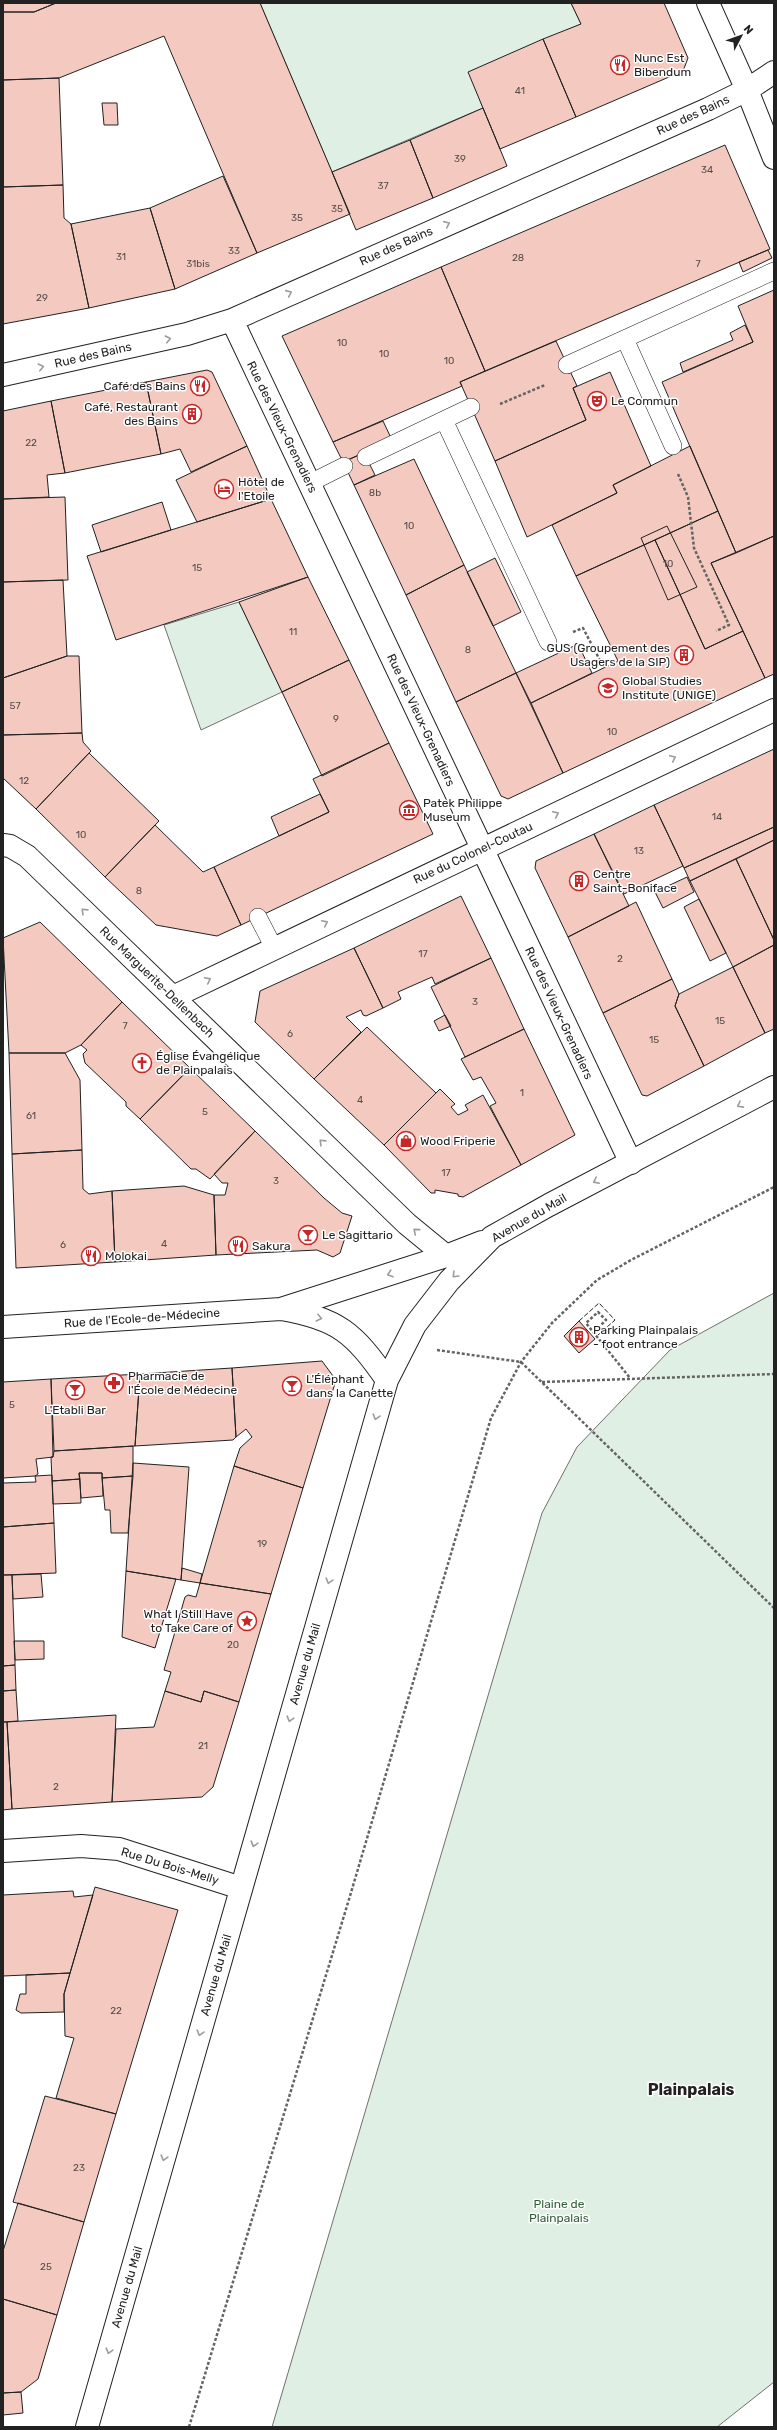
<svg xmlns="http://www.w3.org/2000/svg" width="777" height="2430" viewBox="0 0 777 2430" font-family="Rubik,sans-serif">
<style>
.green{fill:#e0efe3;stroke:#6f6f6f}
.building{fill:#f3c9c0;stroke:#222}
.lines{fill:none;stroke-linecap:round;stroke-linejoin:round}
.lane-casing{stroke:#222;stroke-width:18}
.street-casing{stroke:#222;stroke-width:24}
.secondary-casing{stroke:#222;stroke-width:24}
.path{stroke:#646464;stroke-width:2.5;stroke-dasharray:3 2;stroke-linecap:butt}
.lane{stroke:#fff;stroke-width:17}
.street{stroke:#fff;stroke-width:22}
.secondary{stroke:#fff;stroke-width:22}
.fence{stroke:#222;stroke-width:1;stroke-dasharray:5 2;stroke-linecap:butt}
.oneway{stroke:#9c9c9c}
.labels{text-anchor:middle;stroke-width:3;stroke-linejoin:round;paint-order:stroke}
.number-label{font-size:10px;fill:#564c4a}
.poi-label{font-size:12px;fill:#222;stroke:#fff;text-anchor:start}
.street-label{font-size:12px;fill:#222;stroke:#fff}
.park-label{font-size:12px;fill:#2f5e38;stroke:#fff}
.district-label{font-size:16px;font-weight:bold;fill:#222;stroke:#fff}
</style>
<rect width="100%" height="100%" fill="#fff"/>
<!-- green -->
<path class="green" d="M 260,3 L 571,3 L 581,24 L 469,72 L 483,108 L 332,172 Z
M 239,602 L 282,692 L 201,730 L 164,625 Z
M 774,1293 L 774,2382 L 717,2427 L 272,2427 L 542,1513 L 577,1447 L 670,1350 Z"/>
<!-- building -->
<path class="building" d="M 3,3 L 56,3 L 34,12 L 3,12 Z
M 56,3 L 260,3 L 350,214 L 257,253 L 164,36 L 59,78 L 3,80 L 3,12 L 34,12 Z
M 571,3 L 664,3 L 688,58 L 683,71 L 576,117 L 543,39 L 581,24 Z
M 543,39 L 576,117 L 500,149 L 468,72 Z
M 59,78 L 63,185 L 3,187 L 3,80 Z
M 102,103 L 117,103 L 118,125 L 104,125 Z
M 483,108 L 507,166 L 433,198 L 410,140 Z
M 410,140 L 433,198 L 356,230 L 332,172 Z
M 725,145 L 770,249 L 485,371 L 441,267 Z
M 223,176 L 257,253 L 175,289 L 150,208 Z
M 63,185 L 64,218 L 71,224 L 89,308 L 3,324 L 3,187 Z
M 150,208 L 175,289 L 89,308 L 71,224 Z
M 768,250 L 772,258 L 743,272 L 739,262 Z
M 441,267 L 485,371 L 460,382 L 462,386 L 333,442 L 282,336 Z
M 774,290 L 774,536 L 736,553 L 662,382 L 753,342 L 738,306 Z
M 745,325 L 753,342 L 683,372 L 680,363 L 733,340 L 730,333 Z
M 556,341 L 577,386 L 573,388 L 586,420 L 495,461 L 460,382 Z
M 207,370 L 212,372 L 247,446 L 191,472 L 180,449 L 161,454 L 146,382 Z
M 610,372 L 651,466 L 613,485 L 617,493 L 527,537 L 495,461 L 586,420 L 573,388 Z
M 146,382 L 161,454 L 65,473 L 51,401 Z
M 51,401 L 65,473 L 47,475 L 49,497 L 3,499 L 3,411 Z
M 383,421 L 392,440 L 343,462 L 333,442 Z
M 247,446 L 271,499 L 197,522 L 176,480 Z
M 690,446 L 718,511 L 576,576 L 552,525 L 617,493 L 613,485 Z
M 364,453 L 375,475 L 354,485 L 343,462 Z
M 414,459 L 464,565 L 406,595 L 354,485 Z
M 65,497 L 68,580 L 3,582 L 3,499 Z
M 271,499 L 308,577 L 116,640 L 87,556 Z
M 162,502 L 171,530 L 101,552 L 92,525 Z
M 718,511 L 736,553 L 711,563 L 743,631 L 705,649 L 655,540 Z
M 667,526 L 697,587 L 668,600 L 641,538 Z
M 774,536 L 774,674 L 765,678 L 711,563 Z
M 655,540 L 705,649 L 743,631 L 765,678 L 563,773 L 531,703 L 618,661 L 576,576 Z
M 495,558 L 521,612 L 493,626 L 467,572 Z
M 464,565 L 516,673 L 456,702 L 406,595 Z
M 308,577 L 349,660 L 282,692 L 239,602 Z
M 63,580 L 67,656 L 3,678 L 3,582 Z
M 578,644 L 592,673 L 531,703 L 516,673 Z
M 67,656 L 79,656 L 82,733 L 3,735 L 3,678 Z
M 349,660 L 389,743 L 322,776 L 282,692 Z
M 516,673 L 563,773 L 508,799 L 501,796 L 456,702 Z
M 82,733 L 83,742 L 91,751 L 36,809 L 3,778 L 3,735 Z
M 389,743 L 433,834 L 241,925 L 214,867 L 329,812 L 313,779 Z
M 774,749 L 774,827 L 684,868 L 654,805 Z
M 89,753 L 159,821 L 105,877 L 36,809 Z
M 320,794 L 329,812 L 279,836 L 271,817 Z
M 654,805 L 683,866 L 624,894 L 594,834 Z
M 155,825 L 203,872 L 214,867 L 241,925 L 217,936 L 156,925 L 105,877 Z
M 774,827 L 774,840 L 690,881 L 684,868 Z
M 594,834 L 629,906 L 568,937 L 535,868 L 536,861 Z
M 774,840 L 774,940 L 736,859 Z
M 736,859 L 774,940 L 774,945 L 733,967 L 690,881 Z
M 687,877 L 694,892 L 663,908 L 655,892 Z
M 461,896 L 491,958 L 435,984 L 432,977 L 398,992 L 401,999 L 383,1008 L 354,948 Z
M 699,899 L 726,953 L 710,961 L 684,907 Z
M 636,902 L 672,979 L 603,1013 L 568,937 Z
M 40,922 L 122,1002 L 81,1045 L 65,1053 L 9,1053 L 3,938 Z
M 774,945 L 774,1029 L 765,1033 L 733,967 Z
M 354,948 L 383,1008 L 366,1016 L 363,1015 L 361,1010 L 346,1017 L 361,1032 L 314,1079 L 255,1022 L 260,991 Z
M 491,958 L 524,1029 L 465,1057 L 431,987 Z
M 733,967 L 765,1033 L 704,1066 L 675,1006 L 679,994 Z
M 672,979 L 679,994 L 675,1006 L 704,1066 L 647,1096 L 642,1095 L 603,1013 Z
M 122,1002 L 190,1068 L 140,1119 L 126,1106 L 126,1102 L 85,1063 L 83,1054 L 87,1050 L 81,1045 Z
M 445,1015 L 451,1026 L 439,1031 L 434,1021 Z
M 367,1027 L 436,1093 L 384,1145 L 314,1079 Z
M 524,1029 L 575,1135 L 521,1165 L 490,1106 L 496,1103 L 481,1077 L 473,1080 L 461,1059 Z
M 9,1053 L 65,1053 L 80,1080 L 82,1150 L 12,1154 Z
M 190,1068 L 255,1131 L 210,1179 L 196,1169 L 191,1169 L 140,1119 Z
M 440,1089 L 455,1104 L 451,1107 L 458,1115 L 468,1110 L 465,1105 L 483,1095 L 521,1165 L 463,1197 L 458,1196 L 458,1194 L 435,1190 L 435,1193 L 431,1193 L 384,1145 Z
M 255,1131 L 324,1198 L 342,1213 L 352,1216 L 340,1253 L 333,1257 L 317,1250 L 216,1255 L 214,1195 L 225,1195 L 228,1183 L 222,1183 L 214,1174 Z
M 82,1150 L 83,1189 L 89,1194 L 112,1191 L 115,1262 L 16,1268 L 12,1154 Z
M 184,1186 L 214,1195 L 216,1255 L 115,1262 L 112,1191 Z
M 579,1321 L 595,1339 L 579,1353 L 564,1336 Z
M 322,1361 L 336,1380 L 303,1488 L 234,1466 L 240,1448 L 252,1437 L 246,1429 L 236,1437 L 232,1368 Z
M 232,1368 L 236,1437 L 233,1440 L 135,1446 L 140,1374 Z
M 140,1374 L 135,1446 L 54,1451 L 51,1379 Z
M 51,1379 L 53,1457 L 36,1459 L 38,1474 L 35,1476 L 3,1478 L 3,1382 Z
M 133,1446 L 133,1476 L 102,1478 L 102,1473 L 79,1473 L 80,1479 L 52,1481 L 51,1457 L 53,1457 L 54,1451 Z
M 133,1463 L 189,1467 L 181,1580 L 126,1571 Z
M 234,1466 L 303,1488 L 271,1594 L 200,1583 Z
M 79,1473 L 102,1473 L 103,1496 L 81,1498 Z
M 52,1475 L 54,1523 L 3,1527 L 3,1483 L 36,1482 L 35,1476 Z
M 133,1476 L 128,1533 L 111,1533 L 110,1510 L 105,1510 L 102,1478 Z
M 80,1479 L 81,1503 L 53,1504 L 52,1481 Z
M 54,1523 L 56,1573 L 3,1575 L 3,1527 Z
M 182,1568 L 202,1574 L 200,1583 L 181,1580 Z
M 126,1571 L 176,1579 L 155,1648 L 122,1637 Z
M 41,1574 L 43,1597 L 13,1599 L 12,1575 Z
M 3,1575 L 12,1575 L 15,1660 L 15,1665 L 3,1666 Z
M 200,1583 L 271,1594 L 239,1702 L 204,1691 L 201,1702 L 165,1691 L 171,1672 L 164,1670 L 185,1597 L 188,1595 L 196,1597 Z
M 14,1641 L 44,1641 L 44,1659 L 15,1660 Z
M 15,1665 L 16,1690 L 3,1691 L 3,1666 Z
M 16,1690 L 18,1721 L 3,1722 L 3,1691 Z
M 165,1691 L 201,1702 L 204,1691 L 239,1702 L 213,1787 L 202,1797 L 112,1802 L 116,1729 L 154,1727 Z
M 116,1715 L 112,1802 L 12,1809 L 7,1722 Z
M 3,1722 L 7,1722 L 12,1809 L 3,1810 Z
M 95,1887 L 178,1910 L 116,2114 L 56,2098 L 74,2038 L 65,2036 L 64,1994 Z
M 73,1891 L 74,1897 L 93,1895 L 70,1973 L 3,1976 L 3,1895 Z
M 70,1973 L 64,1994 L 64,2012 L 21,2013 L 16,2010 L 20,1994 L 26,1994 L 26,1975 Z
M 45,2096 L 116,2114 L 84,2222 L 13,2202 Z
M 18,2203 L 84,2222 L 57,2315 L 3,2299 L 3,2251 Z
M 3,2299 L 57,2315 L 38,2379 L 21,2392 L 3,2393 Z
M 21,2392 L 23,2413 L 3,2415 L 3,2393 Z"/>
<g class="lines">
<!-- lane casing -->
<g class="lane-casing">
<path id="lane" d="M 625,339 L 673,446
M 567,365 L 774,271
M 444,420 L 548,642
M 366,457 L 471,407
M 310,483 L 344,466
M 258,917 L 274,948"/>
</g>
<!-- street casing -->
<g class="street-casing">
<path id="street" d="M 708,3 L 747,90 L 774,158
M 232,320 L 631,1163
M 3,375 L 187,334 L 232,320 L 708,109 L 747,90 L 774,72
M 3,845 L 10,846 L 27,856 L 407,1224 L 446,1256
M 173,997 L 774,710
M 3,1851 L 81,1846 L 119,1849 L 241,1888"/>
</g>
<!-- secondary casing -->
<g class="secondary-casing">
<path id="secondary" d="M 281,1309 C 339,1319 354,1333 387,1380
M 3,1327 L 281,1309 L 446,1256 L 482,1242
M 87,2427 L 387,1380 L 415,1325 L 449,1281 L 492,1237 L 549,1205 L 774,1087"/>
</g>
<!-- path -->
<path class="path" d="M 500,404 L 545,385
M 678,474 L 688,497 L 694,548 L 729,625 L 716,631
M 573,632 L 583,628 L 604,668
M 598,1328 L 606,1320 L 598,1312 L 586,1323 L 630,1378
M 437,1350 L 521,1362 L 774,1608
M 542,1382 L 774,1374
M 189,2427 L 350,1896 L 491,1418 L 521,1362 L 552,1323 L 597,1280 L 631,1260 L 774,1187"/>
<!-- lane -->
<use href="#lane" class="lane"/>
<!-- street -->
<use href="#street" class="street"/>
<!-- secondary -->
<use href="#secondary" class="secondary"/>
<!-- fence -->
<path class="fence" d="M 579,1321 L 599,1303 L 615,1320 L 598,1335"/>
</g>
<!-- one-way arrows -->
<defs><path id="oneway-chevron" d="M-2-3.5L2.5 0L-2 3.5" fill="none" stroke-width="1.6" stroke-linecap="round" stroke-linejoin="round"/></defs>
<g class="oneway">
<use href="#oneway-chevron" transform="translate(447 224) rotate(-24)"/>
<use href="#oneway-chevron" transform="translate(289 293) rotate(-24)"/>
<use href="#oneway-chevron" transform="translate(168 339) rotate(-13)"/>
<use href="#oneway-chevron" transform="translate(41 367) rotate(-13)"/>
<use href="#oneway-chevron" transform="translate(673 758) rotate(-25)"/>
<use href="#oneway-chevron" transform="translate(556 814) rotate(-25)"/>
<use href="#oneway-chevron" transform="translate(84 911) rotate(-136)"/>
<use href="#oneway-chevron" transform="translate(325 923) rotate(-26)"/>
<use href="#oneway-chevron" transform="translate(208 980) rotate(-26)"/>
<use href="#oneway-chevron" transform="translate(740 1105) rotate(152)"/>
<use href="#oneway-chevron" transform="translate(322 1142) rotate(-136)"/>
<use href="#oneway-chevron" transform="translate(596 1181) rotate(153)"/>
<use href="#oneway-chevron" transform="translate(416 1231) rotate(-140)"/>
<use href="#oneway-chevron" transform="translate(390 1274) rotate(162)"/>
<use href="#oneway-chevron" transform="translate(455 1275) rotate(135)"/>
<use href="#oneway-chevron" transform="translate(319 1318) rotate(14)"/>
<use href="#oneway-chevron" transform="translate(376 1417) rotate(106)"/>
<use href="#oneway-chevron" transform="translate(329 1581) rotate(106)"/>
<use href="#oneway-chevron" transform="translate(290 1719) rotate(106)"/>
<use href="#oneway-chevron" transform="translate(254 1844) rotate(106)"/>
<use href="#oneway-chevron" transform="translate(200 2033) rotate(106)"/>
<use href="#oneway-chevron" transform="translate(164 2158) rotate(106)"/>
<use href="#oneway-chevron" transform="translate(109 2351) rotate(106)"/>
</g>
<!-- icons -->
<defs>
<g id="restaurant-ring" transform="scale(1)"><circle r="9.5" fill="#fff" stroke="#c62828" stroke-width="1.5"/><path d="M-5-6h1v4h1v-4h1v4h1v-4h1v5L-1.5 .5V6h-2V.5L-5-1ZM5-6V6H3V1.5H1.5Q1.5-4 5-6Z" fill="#c62828"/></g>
<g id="theatre-ring" transform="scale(1)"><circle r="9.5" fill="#fff" stroke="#c62828" stroke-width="1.5"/><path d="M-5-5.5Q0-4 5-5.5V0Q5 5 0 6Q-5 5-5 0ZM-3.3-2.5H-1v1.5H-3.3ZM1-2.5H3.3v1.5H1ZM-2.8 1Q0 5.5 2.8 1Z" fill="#c62828"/></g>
<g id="building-ring" transform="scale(1)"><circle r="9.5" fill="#fff" stroke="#c62828" stroke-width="1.5"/><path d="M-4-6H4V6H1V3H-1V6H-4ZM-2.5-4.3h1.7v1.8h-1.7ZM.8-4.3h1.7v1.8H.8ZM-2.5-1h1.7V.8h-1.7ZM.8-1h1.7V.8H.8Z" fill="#c62828"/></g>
<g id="hotel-ring" transform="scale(1)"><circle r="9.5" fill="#fff" stroke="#c62828" stroke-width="1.5"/><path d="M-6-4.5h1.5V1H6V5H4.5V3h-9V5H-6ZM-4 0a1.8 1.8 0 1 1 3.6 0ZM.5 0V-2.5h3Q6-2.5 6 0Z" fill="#c62828"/></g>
<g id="university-ring" transform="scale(1)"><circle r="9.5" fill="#fff" stroke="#c62828" stroke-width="1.5"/><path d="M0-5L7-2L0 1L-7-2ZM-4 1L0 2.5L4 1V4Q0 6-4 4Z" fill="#c62828"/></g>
<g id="museum-ring" transform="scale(1)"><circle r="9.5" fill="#fff" stroke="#c62828" stroke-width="1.5"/><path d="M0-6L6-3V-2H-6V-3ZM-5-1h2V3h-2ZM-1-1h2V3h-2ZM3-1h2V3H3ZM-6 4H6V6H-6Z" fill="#c62828"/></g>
<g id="church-ring" transform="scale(1)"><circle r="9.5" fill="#fff" stroke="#c62828" stroke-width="1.5"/><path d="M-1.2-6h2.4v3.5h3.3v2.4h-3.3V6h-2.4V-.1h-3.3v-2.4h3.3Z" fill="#c62828"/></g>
<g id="shop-ring" transform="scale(1)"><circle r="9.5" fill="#fff" stroke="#c62828" stroke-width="1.5"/><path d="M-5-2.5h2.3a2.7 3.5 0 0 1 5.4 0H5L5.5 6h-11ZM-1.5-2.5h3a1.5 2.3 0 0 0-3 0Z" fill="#c62828"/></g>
<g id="bar-ring" transform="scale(1)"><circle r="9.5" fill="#fff" stroke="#c62828" stroke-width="1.5"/><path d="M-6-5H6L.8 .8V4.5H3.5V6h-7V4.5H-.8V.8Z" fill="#c62828"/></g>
<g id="pharmacy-ring" transform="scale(1)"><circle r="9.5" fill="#fff" stroke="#c62828" stroke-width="1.5"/><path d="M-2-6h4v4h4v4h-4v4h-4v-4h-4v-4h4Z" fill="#c62828"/></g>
<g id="sight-ring" transform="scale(1)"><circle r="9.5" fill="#fff" stroke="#c62828" stroke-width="1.5"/><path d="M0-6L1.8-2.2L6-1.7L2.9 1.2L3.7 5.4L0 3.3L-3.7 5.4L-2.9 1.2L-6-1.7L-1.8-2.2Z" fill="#c62828"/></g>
</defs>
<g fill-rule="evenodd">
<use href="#restaurant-ring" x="620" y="65"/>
<use href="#restaurant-ring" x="200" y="386"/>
<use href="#theatre-ring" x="597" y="401"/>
<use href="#building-ring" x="192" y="414"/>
<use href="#hotel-ring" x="224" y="489"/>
<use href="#building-ring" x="684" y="655"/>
<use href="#university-ring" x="608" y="688"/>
<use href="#museum-ring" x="409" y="810"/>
<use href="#building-ring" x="579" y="881"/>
<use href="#church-ring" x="142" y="1063"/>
<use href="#shop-ring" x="406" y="1141"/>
<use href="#bar-ring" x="308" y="1235"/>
<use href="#restaurant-ring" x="238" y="1246"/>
<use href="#restaurant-ring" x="91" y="1256"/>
<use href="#building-ring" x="579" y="1337"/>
<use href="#pharmacy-ring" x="114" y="1383"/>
<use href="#bar-ring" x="292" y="1386"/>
<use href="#bar-ring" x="75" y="1390"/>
<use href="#sight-ring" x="247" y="1621"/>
</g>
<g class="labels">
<!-- number labels -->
<g class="number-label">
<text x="520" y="94">41</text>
<text x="460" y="162">39</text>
<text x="707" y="173">34</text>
<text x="383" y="189">37</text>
<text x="337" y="212">35</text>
<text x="297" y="221">35</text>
<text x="234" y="254">33</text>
<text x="121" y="260">31</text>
<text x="518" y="261">28</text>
<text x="198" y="267">31bis</text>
<text x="698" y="267">7</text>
<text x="42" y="301">29</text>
<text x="342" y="346">10</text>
<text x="384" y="357">10</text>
<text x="449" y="364">10</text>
<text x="31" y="446">22</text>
<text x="375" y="496">8b</text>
<text x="409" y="529">10</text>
<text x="668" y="567">10</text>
<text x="197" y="571">15</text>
<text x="293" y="635">11</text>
<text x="468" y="653">8</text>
<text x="15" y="709">57</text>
<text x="336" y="722">9</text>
<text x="612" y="735">10</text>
<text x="24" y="784">12</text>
<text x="717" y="820">14</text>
<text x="81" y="838">10</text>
<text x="639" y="854">13</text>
<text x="139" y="894">8</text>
<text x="423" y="957">17</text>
<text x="620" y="962">2</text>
<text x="475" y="1005">3</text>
<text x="720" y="1024">15</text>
<text x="125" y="1029">7</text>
<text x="290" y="1037">6</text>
<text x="654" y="1043">15</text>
<text x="522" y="1096">1</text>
<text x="360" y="1103">4</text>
<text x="205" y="1115">5</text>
<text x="31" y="1119">61</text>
<text x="446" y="1176">17</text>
<text x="276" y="1184">3</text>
<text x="164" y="1247">4</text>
<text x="63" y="1248">6</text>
<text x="12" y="1408">5</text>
<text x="262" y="1547">19</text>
<text x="233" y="1648">20</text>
<text x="203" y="1749">21</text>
<text x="56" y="1790">2</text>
<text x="116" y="2014">22</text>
<text x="79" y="2171">23</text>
<text x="46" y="2270">25</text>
</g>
<!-- poi labels -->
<g class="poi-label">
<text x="634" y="62">Nunc Est<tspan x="634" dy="14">Bibendum</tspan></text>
<text x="186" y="390" text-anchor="end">Café des Bains</text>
<text x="611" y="405">Le Commun</text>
<text x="178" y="411" text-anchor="end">Café, Restaurant<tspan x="178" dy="14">des Bains</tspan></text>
<text x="238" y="486">Hôtel de<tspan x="238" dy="14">l'Etoile</tspan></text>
<text x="670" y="652" text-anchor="end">GUS (Groupement des<tspan x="670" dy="14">Usagers de la SIP)</tspan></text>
<text x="622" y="685">Global Studies<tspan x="622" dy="14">Institute (UNIGE)</tspan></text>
<text x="423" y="807">Patek Philippe<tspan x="423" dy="14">Museum</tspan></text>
<text x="593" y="878">Centre<tspan x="593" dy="14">Saint-Boniface</tspan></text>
<text x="156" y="1060">Église Évangélique<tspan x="156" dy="14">de Plainpalais</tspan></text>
<text x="420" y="1145">Wood Friperie</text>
<text x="322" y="1239">Le Sagittario</text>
<text x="252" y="1250">Sakura</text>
<text x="105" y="1260">Molokai</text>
<text x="593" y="1334">Parking Plainpalais<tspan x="593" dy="14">- foot entrance</tspan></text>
<text x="128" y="1380">Pharmacie de<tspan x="128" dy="14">l'École de Médecine</tspan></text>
<text x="306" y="1383">L'Éléphant<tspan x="306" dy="14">dans la Canette</tspan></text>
<text x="75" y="1414" text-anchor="middle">L'Etabli Bar</text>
<text x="233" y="1618" text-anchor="end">What I Still Have<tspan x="233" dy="14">to Take Care of</tspan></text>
</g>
<!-- street labels -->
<g class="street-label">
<text transform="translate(693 115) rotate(-25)" y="4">Rue des Bains</text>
<text transform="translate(396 246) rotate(-24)" y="4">Rue des Bains</text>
<text transform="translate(93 355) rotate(-13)" y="4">Rue des Bains</text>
<text transform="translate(282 427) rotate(64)" y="4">Rue des Vieux-Grenadiers</text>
<text transform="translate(421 720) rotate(65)" y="4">Rue des Vieux-Grenadiers</text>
<text transform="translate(473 853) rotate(-25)" y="4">Rue du Colonel-Coutau</text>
<text transform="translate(157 982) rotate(44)" y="4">Rue Marguerite-Dellenbach</text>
<text transform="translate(559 1013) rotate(65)" y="4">Rue des Vieux-Grenadiers</text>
<text transform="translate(529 1218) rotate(-30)" y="4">Avenue du Mail</text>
<text transform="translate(142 1318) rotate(-4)" y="4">Rue de l'Ecole-de-Médecine</text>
<text transform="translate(305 1664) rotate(-74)" y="4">Avenue du Mail</text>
<text transform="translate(170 1866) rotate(17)" y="4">Rue Du Bois-Melly</text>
<text transform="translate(216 1975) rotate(-74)" y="4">Avenue du Mail</text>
<text transform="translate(127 2287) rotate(-74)" y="4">Avenue du Mail</text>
</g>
<!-- park labels -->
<g class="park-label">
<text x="559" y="2208">Plaine de<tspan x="559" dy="14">Plainpalais</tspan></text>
</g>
<!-- district labels -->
<g class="district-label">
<text x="691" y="2095">Plainpalais</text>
</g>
</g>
<!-- border -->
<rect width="777" height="2430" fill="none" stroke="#222222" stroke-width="8"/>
<!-- north arrow -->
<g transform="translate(741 36) rotate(49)" stroke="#ffffff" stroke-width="3" paint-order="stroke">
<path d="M0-3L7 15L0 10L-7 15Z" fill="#222222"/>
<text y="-6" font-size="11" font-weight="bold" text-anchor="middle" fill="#222222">N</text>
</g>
</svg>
